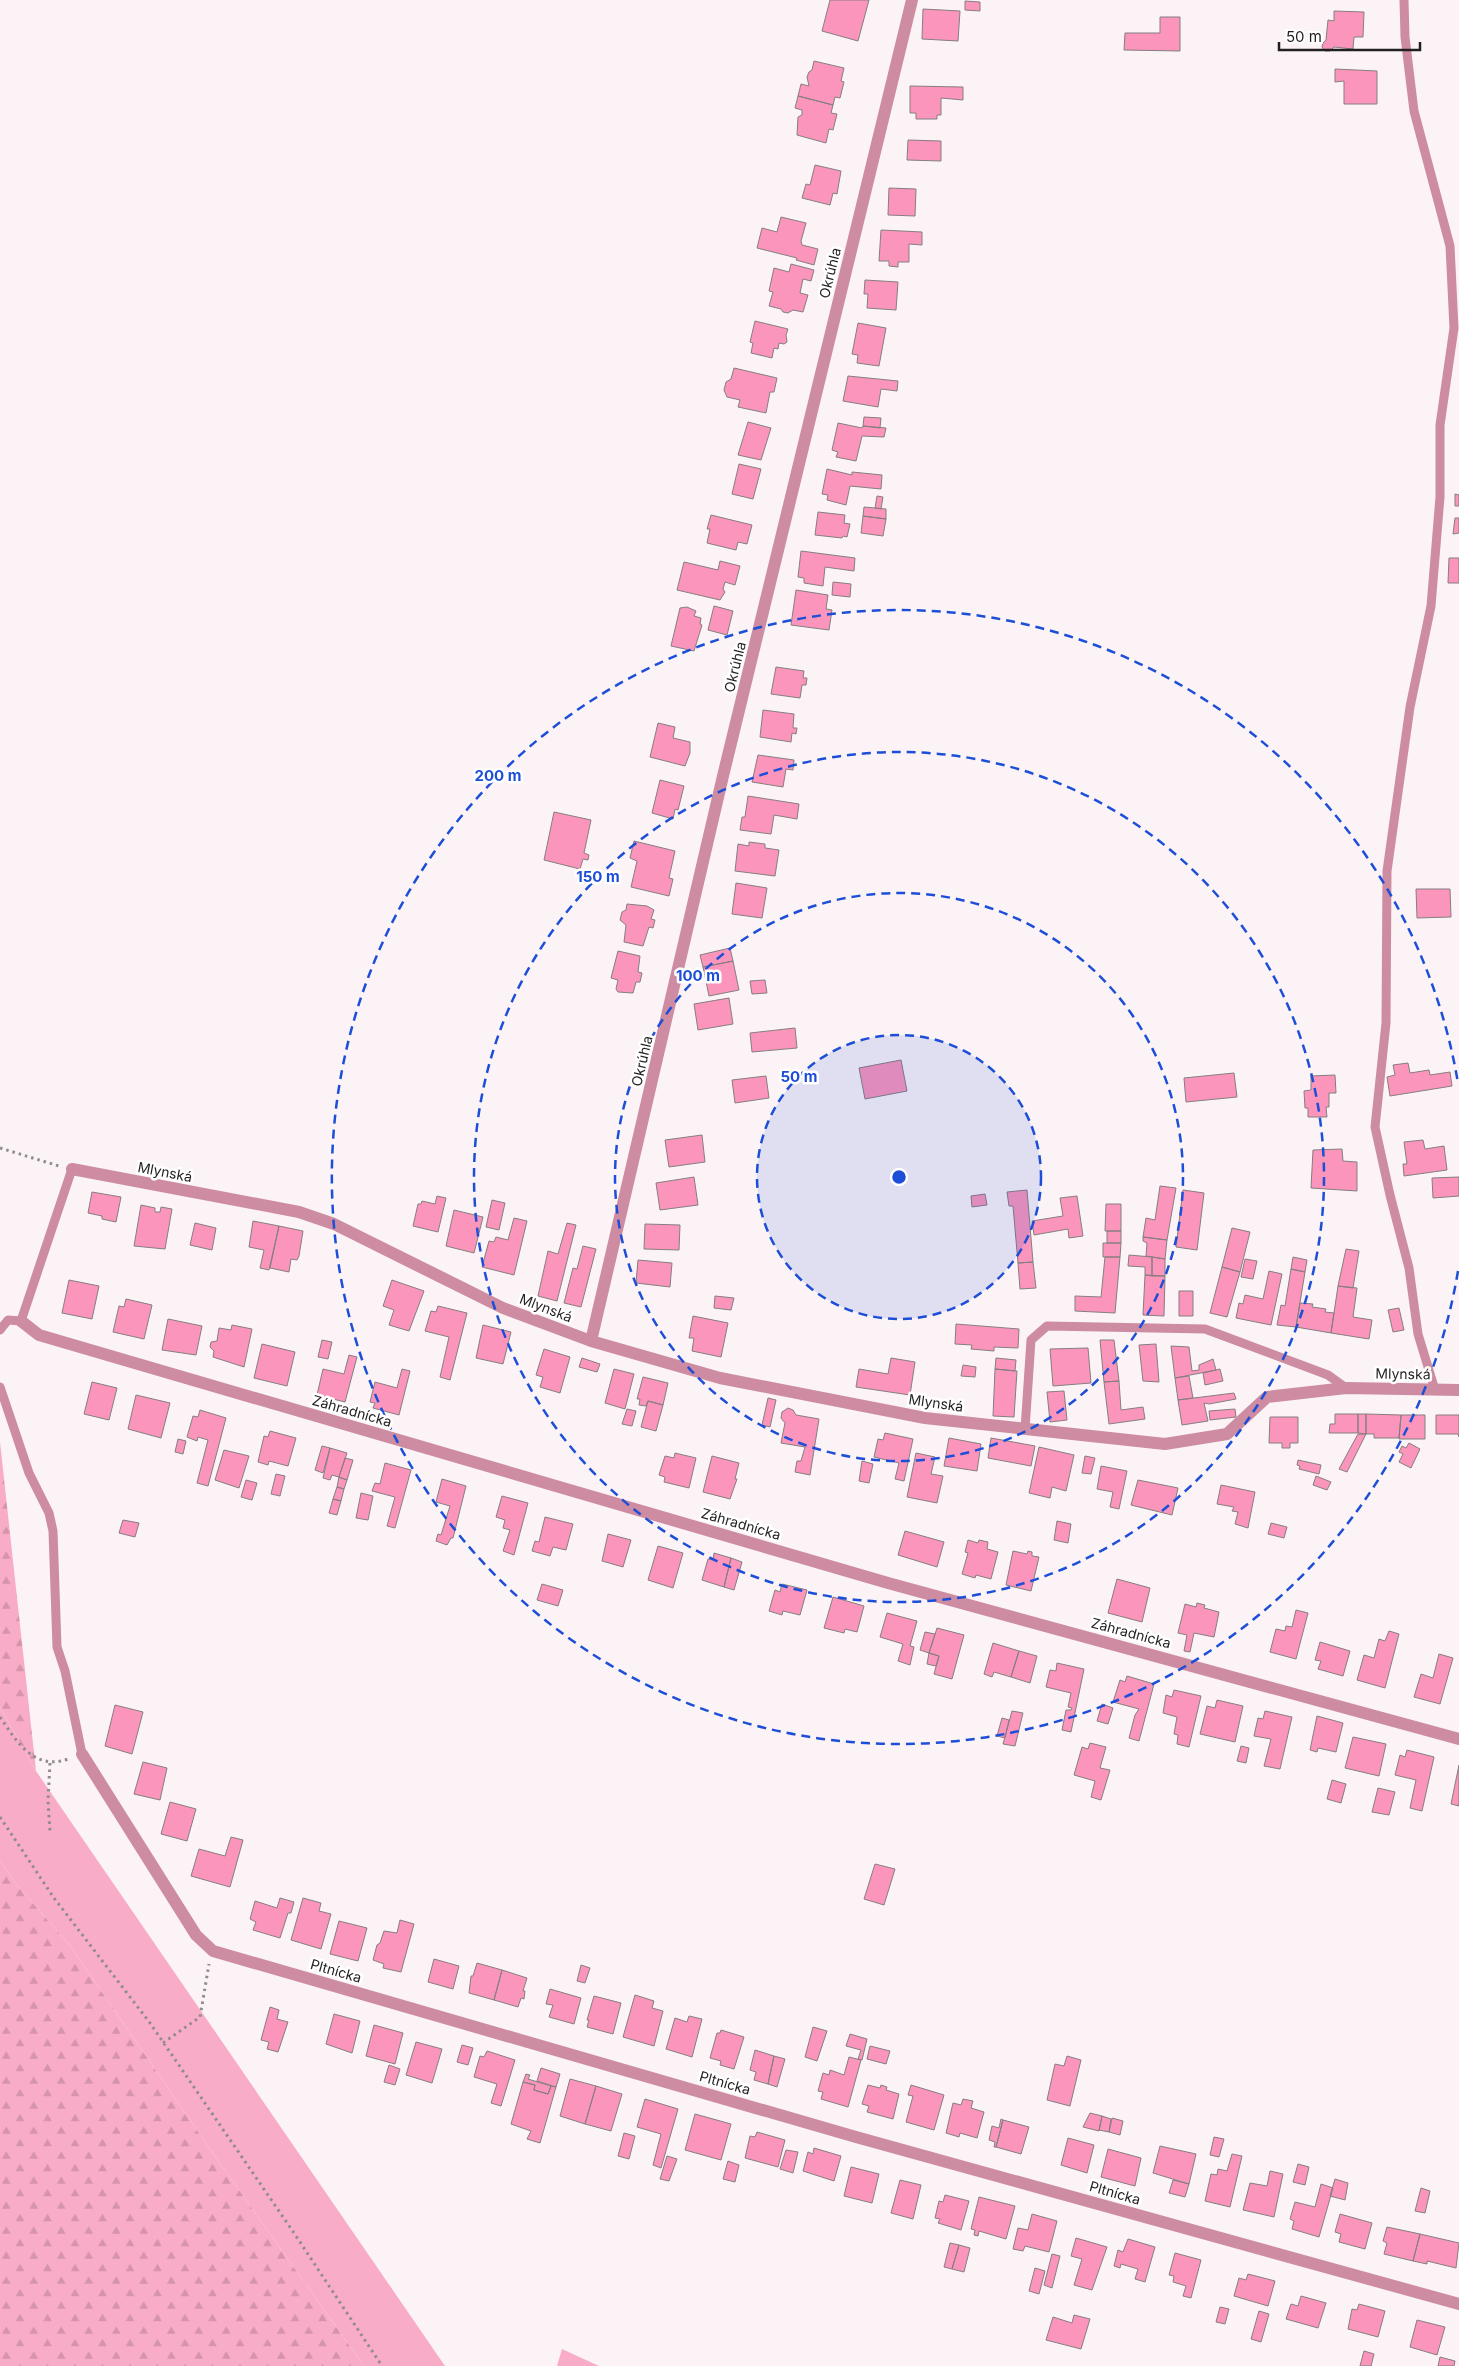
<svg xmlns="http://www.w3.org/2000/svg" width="1459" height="2366" viewBox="0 0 1459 2366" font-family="Inter,sans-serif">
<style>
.grass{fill:#f9acc7}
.forest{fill:url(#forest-firs)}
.building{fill:#fb95bb;stroke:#857e80}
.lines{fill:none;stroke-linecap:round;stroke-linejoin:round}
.path{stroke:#918b8d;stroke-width:3;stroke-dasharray:2.5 4;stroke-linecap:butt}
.lane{stroke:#cd8ca2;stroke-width:9}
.street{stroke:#cd8ca2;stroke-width:12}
.ring{fill:none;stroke:#1d4ed8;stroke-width:2.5;stroke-dasharray:9 6}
.labels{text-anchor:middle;stroke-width:5;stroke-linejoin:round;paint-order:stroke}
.street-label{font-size:14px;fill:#221f20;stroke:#fff}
.centre{fill:#1d4ed8;stroke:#fff;stroke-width:2.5}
.ring-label{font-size:15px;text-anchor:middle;font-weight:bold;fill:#1d4ed8;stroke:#fff;stroke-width:5;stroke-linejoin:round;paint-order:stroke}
</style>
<defs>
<pattern id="forest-firs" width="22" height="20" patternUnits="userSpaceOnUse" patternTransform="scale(1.25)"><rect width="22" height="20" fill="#f9acc7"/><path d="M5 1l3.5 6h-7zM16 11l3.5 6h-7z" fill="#d594ab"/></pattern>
</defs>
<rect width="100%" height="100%" fill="#fbf3f5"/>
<!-- grass -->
<path class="grass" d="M 0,1707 L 36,1771 L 445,2366 L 364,2366 L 212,2152 L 71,1947 L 18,1886 L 0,1861 Z
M 562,2349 L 599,2366 L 557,2366 Z"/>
<!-- forest -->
<path class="forest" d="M 0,1442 L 36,1771 L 0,1707 Z
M 0,1861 L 18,1886 L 71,1947 L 212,2152 L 364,2366 L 0,2366 Z"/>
<!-- building -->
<path class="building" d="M 830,0 L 869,0 L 858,41 L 822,31 Z
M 965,1 L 980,2 L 980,11 L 965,10 Z
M 923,9 L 960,11 L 958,41 L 922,39 Z
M 1334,11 L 1364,12 L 1363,37 L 1354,37 L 1353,49 L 1334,47 L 1330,51 L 1325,51 L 1322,47 L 1323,43 L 1326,40 L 1328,20 L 1334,21 Z
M 1160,17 L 1180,17 L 1180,51 L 1124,50 L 1125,33 L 1160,33 Z
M 814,61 L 844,68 L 841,81 L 844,82 L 840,98 L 835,97 L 833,105 L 798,96 L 801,84 L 809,86 L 807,77 L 809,72 L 812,70 Z
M 1335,69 L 1377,71 L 1377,104 L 1344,104 L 1344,81 L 1335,82 Z
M 910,86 L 963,87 L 963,100 L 941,98 L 941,115 L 937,115 L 937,119 L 916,119 L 916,113 L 910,113 Z
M 798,96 L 833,105 L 831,113 L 837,114 L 833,130 L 829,129 L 826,143 L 797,135 L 798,117 L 802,115 L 802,110 L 795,108 Z
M 908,140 L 941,141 L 941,161 L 907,160 Z
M 815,165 L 841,171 L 837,194 L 833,193 L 830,205 L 802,198 L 806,184 L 810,185 Z
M 889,188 L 916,189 L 915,216 L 888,215 Z
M 781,217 L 806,223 L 801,241 L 802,245 L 818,249 L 814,265 L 796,260 L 797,258 L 757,248 L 762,228 L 777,232 Z
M 881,230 L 922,232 L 922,245 L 909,244 L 909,262 L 898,262 L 898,267 L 889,266 L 889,261 L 879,261 Z
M 791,264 L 814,270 L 811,281 L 803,279 L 800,293 L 808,295 L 803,312 L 793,310 L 788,313 L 783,312 L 781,309 L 769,306 L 773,292 L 769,291 L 774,268 L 789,272 Z
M 865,280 L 898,282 L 896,310 L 867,308 L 868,294 L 864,294 Z
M 755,321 L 788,329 L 786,335 L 787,342 L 784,344 L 779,343 L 778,349 L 774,348 L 772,358 L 751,353 L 753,343 L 750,342 Z
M 858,323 L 886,328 L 879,366 L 857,363 L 858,355 L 852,354 Z
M 734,368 L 777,378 L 774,392 L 770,392 L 766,413 L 738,407 L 740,400 L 727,397 L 724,390 L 726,382 L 731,379 Z
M 848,376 L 898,381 L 897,391 L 881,389 L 878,407 L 843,401 Z
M 864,417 L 881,418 L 880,428 L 863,426 Z
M 748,422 L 771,428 L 761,460 L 738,455 Z
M 838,423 L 862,428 L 863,426 L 886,428 L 884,437 L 862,436 L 856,461 L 836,457 L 838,452 L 832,450 Z
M 739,464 L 761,469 L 753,499 L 732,494 Z
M 827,469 L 852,475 L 852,472 L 882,475 L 881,489 L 850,486 L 846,505 L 827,500 L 828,495 L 822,494 Z
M 1455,494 L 1459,495 L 1459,506 L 1455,506 Z
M 877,496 L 883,497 L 881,509 L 875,508 Z
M 864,507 L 886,509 L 886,519 L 863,516 Z
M 818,512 L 845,515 L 844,523 L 850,524 L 847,537 L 843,536 L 842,538 L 815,535 Z
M 711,515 L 752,525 L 747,544 L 738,542 L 736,550 L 707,543 L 710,529 L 707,529 Z
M 863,516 L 886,519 L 883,536 L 861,533 Z
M 1455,518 L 1459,518 L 1459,533 L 1453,534 Z
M 801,551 L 855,558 L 854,571 L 825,567 L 823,586 L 804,583 L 804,578 L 798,577 Z
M 1449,558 L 1459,558 L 1459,583 L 1448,583 Z
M 720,561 L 740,566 L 735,585 L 725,582 L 723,589 L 725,592 L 720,600 L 677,590 L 684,562 L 718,570 Z
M 833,582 L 851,584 L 850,597 L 832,595 Z
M 796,590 L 828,595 L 826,609 L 832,610 L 829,630 L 791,625 Z
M 714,606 L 733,611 L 727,635 L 708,630 Z
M 687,607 L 696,611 L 694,616 L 701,618 L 700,624 L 702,625 L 694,651 L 671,646 L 680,608 Z
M 776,667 L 804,671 L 803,678 L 807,678 L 806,685 L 802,685 L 800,698 L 771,694 Z
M 763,710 L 794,714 L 793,728 L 797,728 L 796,734 L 792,733 L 791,742 L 760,737 Z
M 658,723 L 675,727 L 673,738 L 690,742 L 690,753 L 685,766 L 650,757 Z
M 758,755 L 794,760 L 793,770 L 786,769 L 783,787 L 752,782 Z
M 660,780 L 684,786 L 678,810 L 675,809 L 673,819 L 652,813 Z
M 748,796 L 799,804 L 797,819 L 774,815 L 771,834 L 740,830 L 742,817 L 745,817 Z
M 554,812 L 591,820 L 584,853 L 589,855 L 588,860 L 583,859 L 580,869 L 544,860 Z
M 634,841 L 675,851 L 669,878 L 673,879 L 669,896 L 631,887 L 637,861 L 630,858 Z
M 749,842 L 765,844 L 765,848 L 779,850 L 775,876 L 735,871 L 738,844 L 749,846 Z
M 736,883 L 767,888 L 762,918 L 732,914 Z
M 1416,889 L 1450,889 L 1451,917 L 1417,918 Z
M 627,904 L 647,906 L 654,910 L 651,919 L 655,920 L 653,928 L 649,927 L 643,946 L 624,942 L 626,925 L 620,920 L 622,912 L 626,910 Z
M 730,948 L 733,961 L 703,967 L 700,955 Z
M 618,951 L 640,956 L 638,972 L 642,973 L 640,982 L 636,982 L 633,993 L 618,992 L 616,989 L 618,980 L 611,978 Z
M 733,961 L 739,990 L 709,996 L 703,967 Z
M 765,980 L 767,993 L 752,994 L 750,981 Z
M 729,998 L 733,1024 L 698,1030 L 694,1004 Z
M 795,1028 L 797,1048 L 752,1052 L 750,1033 Z
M 901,1060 L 907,1091 L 865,1099 L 859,1068 Z
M 1408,1063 L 1410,1073 L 1429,1070 L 1430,1075 L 1450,1072 L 1452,1086 L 1390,1096 L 1387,1077 L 1395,1075 L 1393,1065 Z
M 1234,1073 L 1237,1097 L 1186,1102 L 1184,1078 Z
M 1335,1075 L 1336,1093 L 1329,1093 L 1329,1107 L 1326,1107 L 1327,1117 L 1308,1117 L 1308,1108 L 1305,1108 L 1304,1091 L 1311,1090 L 1311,1076 Z
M 766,1076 L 769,1098 L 735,1103 L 732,1080 Z
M 702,1135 L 705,1162 L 669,1167 L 665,1140 Z
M 1423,1140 L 1425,1149 L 1444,1146 L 1447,1170 L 1404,1176 L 1403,1164 L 1407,1164 L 1404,1142 Z
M 1342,1149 L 1343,1161 L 1357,1162 L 1357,1191 L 1311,1188 L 1313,1150 Z
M 694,1177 L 698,1205 L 660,1210 L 656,1183 Z
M 1459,1177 L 1459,1196 L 1433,1198 L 1432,1178 Z
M 1160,1186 L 1176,1188 L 1167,1240 L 1143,1237 L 1146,1218 L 1155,1220 Z
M 1027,1190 L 1033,1262 L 1018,1263 L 1013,1206 L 1009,1206 L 1007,1192 Z
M 1183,1190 L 1204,1193 L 1197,1250 L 1176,1247 Z
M 92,1192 L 121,1197 L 116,1222 L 102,1219 L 102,1216 L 88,1213 Z
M 985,1194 L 987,1205 L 972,1207 L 971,1196 Z
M 437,1196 L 446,1198 L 438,1232 L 413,1226 L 418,1204 L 421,1204 L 422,1201 L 435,1204 Z
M 1077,1196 L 1083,1236 L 1069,1238 L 1068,1229 L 1034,1235 L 1032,1221 L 1063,1216 L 1060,1198 Z
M 492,1200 L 505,1203 L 499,1230 L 486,1227 Z
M 1106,1204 L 1121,1204 L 1121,1231 L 1105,1231 Z
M 141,1205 L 155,1208 L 155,1212 L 160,1212 L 161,1207 L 172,1209 L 165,1249 L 134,1246 Z
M 454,1210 L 483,1217 L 474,1253 L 446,1246 Z
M 514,1218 L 527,1221 L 514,1275 L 482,1267 L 489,1241 L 494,1242 L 496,1237 L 508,1240 Z
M 253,1221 L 279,1226 L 269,1270 L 260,1268 L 264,1250 L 249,1247 Z
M 195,1223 L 216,1228 L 212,1250 L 190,1245 Z
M 567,1223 L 576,1225 L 557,1301 L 538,1296 L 548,1251 L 558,1254 Z
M 645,1224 L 680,1225 L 679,1250 L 644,1249 Z
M 279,1226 L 303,1231 L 299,1256 L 297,1260 L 291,1259 L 289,1272 L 270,1268 Z
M 1232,1228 L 1250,1232 L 1240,1272 L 1222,1267 Z
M 1107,1231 L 1121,1231 L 1121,1243 L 1107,1243 Z
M 1143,1237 L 1167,1240 L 1165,1259 L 1146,1256 L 1147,1243 L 1143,1241 Z
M 1103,1243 L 1121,1243 L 1120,1257 L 1103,1257 Z
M 583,1246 L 596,1249 L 581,1307 L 564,1303 L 573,1268 L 577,1269 Z
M 1346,1249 L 1359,1251 L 1353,1288 L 1338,1286 Z
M 1129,1255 L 1152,1257 L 1152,1276 L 1145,1275 L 1145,1267 L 1128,1266 Z
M 1105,1257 L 1120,1257 L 1115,1313 L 1075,1311 L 1075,1296 L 1101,1297 Z
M 1152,1257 L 1165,1259 L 1165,1276 L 1152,1276 Z
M 1293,1257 L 1307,1260 L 1305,1272 L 1291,1269 Z
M 1245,1259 L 1257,1261 L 1253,1279 L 1241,1277 Z
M 638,1260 L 672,1263 L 670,1287 L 636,1283 Z
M 1033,1262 L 1036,1288 L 1020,1289 L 1018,1263 Z
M 1222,1267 L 1240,1272 L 1227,1317 L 1210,1313 Z
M 1291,1269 L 1305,1272 L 1296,1327 L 1277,1325 L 1281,1305 L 1285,1306 Z
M 1269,1271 L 1282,1274 L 1271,1325 L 1236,1318 L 1239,1303 L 1243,1304 L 1245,1295 L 1263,1299 Z
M 1145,1275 L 1165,1276 L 1164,1316 L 1143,1315 Z
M 69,1280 L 99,1286 L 92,1319 L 62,1313 Z
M 392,1280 L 424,1291 L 409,1331 L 389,1325 L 394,1310 L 383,1306 Z
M 1338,1286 L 1357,1288 L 1353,1317 L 1372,1320 L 1369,1339 L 1331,1333 Z
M 1179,1291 L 1193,1291 L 1193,1316 L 1179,1316 Z
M 715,1296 L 734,1298 L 731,1310 L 714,1308 Z
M 126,1299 L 152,1305 L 144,1339 L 113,1332 L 119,1306 L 124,1307 Z
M 1300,1303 L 1313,1304 L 1312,1307 L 1326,1309 L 1325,1312 L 1334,1313 L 1331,1333 L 1296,1327 Z
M 438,1306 L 467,1313 L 450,1380 L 440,1377 L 449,1337 L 425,1331 L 431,1311 L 436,1312 Z
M 1399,1308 L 1404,1330 L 1393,1332 L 1388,1310 Z
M 693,1316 L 728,1323 L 721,1357 L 692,1351 L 694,1338 L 689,1338 Z
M 168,1319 L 202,1326 L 196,1355 L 162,1350 Z
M 956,1324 L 1019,1329 L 1018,1348 L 994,1347 L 994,1351 L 971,1349 L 972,1345 L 955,1344 Z
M 232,1325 L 252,1329 L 244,1367 L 213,1357 L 214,1351 L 210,1347 L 211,1342 L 217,1341 L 219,1328 L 231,1330 Z
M 483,1325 L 511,1332 L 503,1364 L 476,1358 Z
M 322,1340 L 332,1342 L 328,1359 L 318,1357 Z
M 1100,1340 L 1114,1340 L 1119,1381 L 1104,1382 Z
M 262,1344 L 295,1352 L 287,1386 L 254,1378 Z
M 1156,1344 L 1159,1382 L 1143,1381 L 1139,1345 Z
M 1171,1346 L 1189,1347 L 1192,1371 L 1199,1370 L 1199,1365 L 1213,1359 L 1216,1370 L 1175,1378 Z
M 1088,1348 L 1091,1383 L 1053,1386 L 1050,1349 Z
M 544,1349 L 570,1357 L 560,1393 L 540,1387 L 543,1377 L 536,1375 Z
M 349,1355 L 357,1357 L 345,1402 L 317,1395 L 323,1369 L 344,1374 Z
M 582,1358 L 600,1364 L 597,1372 L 579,1367 Z
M 891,1358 L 915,1362 L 910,1395 L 856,1387 L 859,1369 L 888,1374 Z
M 996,1358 L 1016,1360 L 1015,1371 L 995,1369 Z
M 963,1365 L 976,1367 L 975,1377 L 961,1376 Z
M 402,1369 L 410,1371 L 399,1415 L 373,1408 L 375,1403 L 370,1402 L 375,1382 L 397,1388 Z
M 614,1369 L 634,1374 L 625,1409 L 605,1403 Z
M 995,1369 L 1017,1371 L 1014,1417 L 993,1416 Z
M 1220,1369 L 1223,1381 L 1205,1385 L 1203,1373 Z
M 1189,1376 L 1193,1398 L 1178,1400 L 1175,1378 Z
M 643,1377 L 668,1383 L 663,1405 L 648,1401 L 646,1406 L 639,1405 L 640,1399 L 637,1399 Z
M 1119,1381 L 1121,1410 L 1143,1407 L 1145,1419 L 1109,1424 L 1104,1382 Z
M 92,1382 L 117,1388 L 109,1420 L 84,1414 Z
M 1064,1391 L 1067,1420 L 1050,1422 L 1047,1392 Z
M 1234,1393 L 1236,1399 L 1209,1404 L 1204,1403 L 1208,1421 L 1182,1425 L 1178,1400 Z
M 136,1395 L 170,1403 L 161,1438 L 128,1429 Z
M 768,1398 L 776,1400 L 770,1427 L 762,1425 Z
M 648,1401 L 663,1405 L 656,1431 L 641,1427 Z
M 788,1408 L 793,1410 L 796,1415 L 819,1419 L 810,1475 L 795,1472 L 797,1461 L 801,1461 L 805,1447 L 781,1443 L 785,1423 L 781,1418 L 782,1412 Z
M 627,1409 L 636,1411 L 632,1426 L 622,1424 Z
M 1235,1409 L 1236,1417 L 1210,1420 L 1209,1411 Z
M 200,1410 L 226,1418 L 208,1486 L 197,1483 L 208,1440 L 198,1437 L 197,1441 L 187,1437 L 193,1416 L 198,1417 Z
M 1335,1414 L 1358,1414 L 1358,1433 L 1329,1433 L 1330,1424 L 1335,1424 Z
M 1358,1414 L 1366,1414 L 1366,1434 L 1358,1433 Z
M 1366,1414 L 1401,1415 L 1399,1438 L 1374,1438 L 1374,1434 L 1366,1434 Z
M 1401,1415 L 1425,1415 L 1425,1439 L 1399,1439 Z
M 1436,1415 L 1459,1415 L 1459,1437 L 1458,1434 L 1436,1434 Z
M 1270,1417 L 1298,1417 L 1298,1443 L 1290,1443 L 1290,1448 L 1282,1448 L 1282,1443 L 1269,1443 Z
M 270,1431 L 296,1438 L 288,1466 L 269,1461 L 268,1465 L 258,1462 L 264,1436 L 268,1437 Z
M 885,1433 L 913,1439 L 904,1481 L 895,1479 L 899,1463 L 874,1457 L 878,1439 L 883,1440 Z
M 1358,1434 L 1366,1434 L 1347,1472 L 1339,1469 Z
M 949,1438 L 981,1444 L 977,1471 L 944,1466 Z
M 991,1438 L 1035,1446 L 1031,1466 L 988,1458 Z
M 178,1439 L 186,1441 L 183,1454 L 175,1452 Z
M 1409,1443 L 1420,1449 L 1411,1468 L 1399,1462 L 1403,1454 L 1399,1452 L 1402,1446 L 1406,1448 Z
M 322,1446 L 330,1448 L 323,1473 L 315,1470 Z
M 1039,1447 L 1074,1455 L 1066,1491 L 1052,1487 L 1050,1498 L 1029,1493 Z
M 330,1448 L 347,1453 L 339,1477 L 332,1475 L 330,1480 L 323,1478 Z
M 224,1450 L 249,1456 L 239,1488 L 215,1480 Z
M 675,1453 L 696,1458 L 689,1488 L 664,1482 L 665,1477 L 659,1475 L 665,1456 L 674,1458 Z
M 916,1453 L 935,1457 L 931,1474 L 943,1476 L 937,1503 L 907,1497 Z
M 712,1456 L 739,1463 L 735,1479 L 737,1479 L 730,1499 L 703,1492 Z
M 1085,1456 L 1095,1458 L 1091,1474 L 1082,1473 Z
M 345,1458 L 353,1460 L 347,1480 L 339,1477 Z
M 1298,1460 L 1321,1465 L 1319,1474 L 1299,1469 L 1300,1466 L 1297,1465 Z
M 862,1461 L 873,1464 L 869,1483 L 859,1481 Z
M 385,1463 L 411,1470 L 395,1528 L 387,1526 L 395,1497 L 372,1491 L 375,1483 L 380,1484 Z
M 1101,1466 L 1127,1471 L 1119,1509 L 1110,1507 L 1113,1492 L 1097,1489 Z
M 276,1474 L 285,1476 L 280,1496 L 271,1494 Z
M 1316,1476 L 1331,1482 L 1327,1490 L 1313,1485 Z
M 339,1477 L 347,1480 L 344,1489 L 337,1487 Z
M 442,1479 L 466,1486 L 453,1538 L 451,1538 L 447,1545 L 436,1541 L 438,1534 L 441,1535 L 450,1506 L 436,1502 Z
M 246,1480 L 257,1483 L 252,1500 L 241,1497 Z
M 1138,1480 L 1178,1488 L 1172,1515 L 1131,1505 Z
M 1221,1485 L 1255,1492 L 1248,1528 L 1235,1524 L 1238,1512 L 1232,1511 L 1234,1507 L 1217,1504 Z
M 337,1487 L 344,1489 L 341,1501 L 333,1499 Z
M 361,1493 L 373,1496 L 368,1520 L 356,1518 Z
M 502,1496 L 528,1503 L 514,1555 L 503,1551 L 510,1530 L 503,1528 L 505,1520 L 496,1517 Z
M 333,1499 L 341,1501 L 337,1515 L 329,1513 Z
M 545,1517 L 573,1524 L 566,1550 L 553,1547 L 550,1556 L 532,1551 L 535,1541 L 539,1542 Z
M 123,1520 L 139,1523 L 135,1537 L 119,1533 Z
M 1057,1521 L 1071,1524 L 1068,1543 L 1054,1540 Z
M 1271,1523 L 1287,1527 L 1284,1538 L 1268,1534 Z
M 905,1531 L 944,1542 L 937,1567 L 898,1555 Z
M 608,1534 L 631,1540 L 623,1567 L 602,1561 Z
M 968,1540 L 978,1543 L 979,1540 L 988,1542 L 987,1549 L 998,1552 L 991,1579 L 976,1575 L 975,1578 L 962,1574 L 968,1553 L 965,1552 Z
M 658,1546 L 683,1553 L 673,1588 L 648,1580 Z
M 1013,1551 L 1027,1554 L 1028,1551 L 1032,1552 L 1032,1556 L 1039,1557 L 1031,1591 L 1006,1585 Z
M 714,1553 L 731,1558 L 724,1587 L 702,1580 L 708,1559 L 713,1560 Z
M 731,1558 L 742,1562 L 734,1590 L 724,1587 Z
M 1117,1579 L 1150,1588 L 1142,1622 L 1108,1613 Z
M 542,1584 L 563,1590 L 558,1606 L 537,1600 Z
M 782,1584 L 807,1590 L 800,1615 L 783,1611 L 782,1615 L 769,1611 L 775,1590 L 780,1592 Z
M 833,1597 L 864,1606 L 857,1632 L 845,1629 L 844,1633 L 824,1628 Z
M 1197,1603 L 1205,1605 L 1204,1608 L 1219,1612 L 1214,1637 L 1194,1633 L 1190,1652 L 1184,1651 L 1187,1635 L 1178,1633 L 1185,1604 L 1196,1607 Z
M 1296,1610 L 1308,1613 L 1296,1659 L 1270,1652 L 1276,1629 L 1285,1631 L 1286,1626 L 1292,1627 Z
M 887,1613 L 917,1621 L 910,1646 L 914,1647 L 910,1665 L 898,1661 L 903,1644 L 880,1637 Z
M 937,1628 L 964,1635 L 952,1679 L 934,1674 L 939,1656 L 929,1653 Z
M 1389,1631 L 1399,1634 L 1385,1688 L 1357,1680 L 1364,1655 L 1374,1658 L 1379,1639 L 1385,1641 Z
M 925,1632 L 935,1634 L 929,1653 L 920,1650 Z
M 1320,1642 L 1350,1651 L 1343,1676 L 1318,1669 L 1321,1661 L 1315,1660 Z
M 993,1643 L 1019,1651 L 1011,1677 L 994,1672 L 992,1677 L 984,1674 Z
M 1019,1651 L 1037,1656 L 1030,1683 L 1011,1677 Z
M 929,1653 L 939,1656 L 936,1666 L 927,1664 Z
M 1439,1654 L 1453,1658 L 1440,1704 L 1414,1697 L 1421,1674 L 1433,1678 Z
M 1057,1663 L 1084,1669 L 1071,1732 L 1062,1730 L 1066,1710 L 1071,1710 L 1072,1708 L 1068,1707 L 1071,1693 L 1046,1687 L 1050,1670 L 1056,1671 Z
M 1127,1676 L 1154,1684 L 1139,1741 L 1129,1738 L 1135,1715 L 1139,1709 L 1113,1702 L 1120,1680 L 1125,1682 Z
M 1174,1690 L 1201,1696 L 1189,1747 L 1177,1744 L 1178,1735 L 1174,1734 L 1177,1717 L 1163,1713 L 1166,1695 L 1172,1697 Z
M 1217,1700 L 1243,1706 L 1235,1742 L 1200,1734 L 1207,1706 L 1215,1708 Z
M 1102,1704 L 1113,1708 L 1108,1724 L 1097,1721 Z
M 115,1705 L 143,1712 L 132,1754 L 105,1746 Z
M 1012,1711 L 1023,1713 L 1015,1746 L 1003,1744 Z
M 1265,1711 L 1292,1717 L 1280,1769 L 1264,1766 L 1271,1739 L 1254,1736 L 1258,1718 L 1263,1719 Z
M 1317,1716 L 1343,1723 L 1336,1752 L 1318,1748 L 1317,1752 L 1310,1750 Z
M 1002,1718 L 1009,1720 L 1005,1738 L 997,1736 Z
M 1353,1737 L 1386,1744 L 1379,1776 L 1345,1768 Z
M 1090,1743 L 1106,1747 L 1100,1768 L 1110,1770 L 1101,1800 L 1091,1797 L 1095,1781 L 1074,1775 L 1082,1747 L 1088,1749 Z
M 1241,1746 L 1249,1748 L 1246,1763 L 1237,1761 Z
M 1407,1750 L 1434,1757 L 1422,1811 L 1410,1808 L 1416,1780 L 1395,1775 L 1400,1755 L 1405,1757 Z
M 143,1762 L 167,1768 L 160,1800 L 134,1794 Z
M 1459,1765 L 1459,1806 L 1451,1804 Z
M 1332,1780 L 1346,1784 L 1341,1803 L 1327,1799 Z
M 1378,1788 L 1395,1792 L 1389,1815 L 1372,1812 Z
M 170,1802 L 196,1809 L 187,1841 L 161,1834 Z
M 231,1837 L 243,1840 L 230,1887 L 191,1876 L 199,1849 L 225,1856 Z
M 875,1864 L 895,1869 L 884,1905 L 864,1899 Z
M 280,1898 L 294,1902 L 291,1913 L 288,1913 L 280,1938 L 253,1930 L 256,1922 L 250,1919 L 255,1901 L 277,1908 Z
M 303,1898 L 321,1903 L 319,1911 L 331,1914 L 321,1949 L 291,1940 Z
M 400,1920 L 414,1924 L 401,1972 L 383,1968 L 384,1964 L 373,1960 L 377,1945 L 380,1943 L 384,1931 L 397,1933 Z
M 339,1921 L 367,1928 L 358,1961 L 330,1954 Z
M 434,1959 L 459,1966 L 453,1989 L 428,1982 Z
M 477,1963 L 502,1970 L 494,2000 L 469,1993 L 471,1976 L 473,1976 Z
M 581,1965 L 590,1968 L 585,1983 L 577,1981 Z
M 502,1970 L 527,1978 L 523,1991 L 525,1991 L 524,1999 L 521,1998 L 518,2007 L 494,2000 Z
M 550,1989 L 581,1998 L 574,2024 L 549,2017 L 553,2005 L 546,2004 Z
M 635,1995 L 654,2001 L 652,2008 L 663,2011 L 654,2046 L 623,2037 Z
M 594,1996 L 621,2003 L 613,2034 L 587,2027 L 589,2020 L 587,2020 Z
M 270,2007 L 279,2010 L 277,2019 L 288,2022 L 278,2052 L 267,2049 L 269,2042 L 261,2040 Z
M 334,2014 L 360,2021 L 352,2053 L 326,2044 Z
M 689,2016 L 702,2019 L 692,2057 L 666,2049 L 675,2018 L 687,2022 Z
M 374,2025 L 403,2033 L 395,2064 L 366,2056 Z
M 813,2027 L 827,2031 L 817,2061 L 805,2057 Z
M 721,2030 L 744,2037 L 734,2069 L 720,2065 L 721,2061 L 710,2058 L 717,2033 L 720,2033 Z
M 850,2034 L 867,2039 L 862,2060 L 858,2059 L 861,2050 L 846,2046 Z
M 416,2042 L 442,2049 L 432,2083 L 406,2075 Z
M 462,2045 L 473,2048 L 468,2065 L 457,2062 Z
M 870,2046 L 890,2051 L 886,2064 L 867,2059 Z
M 755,2050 L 774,2056 L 768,2084 L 754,2080 L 756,2072 L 750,2070 Z
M 487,2051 L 515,2060 L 501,2106 L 491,2103 L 497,2084 L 474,2077 L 480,2056 L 484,2057 Z
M 774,2056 L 785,2059 L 777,2087 L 768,2084 Z
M 1067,2056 L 1081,2060 L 1070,2106 L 1047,2100 L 1055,2064 L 1064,2066 Z
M 849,2057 L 861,2060 L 848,2107 L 821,2099 L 823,2092 L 818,2091 L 823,2073 L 829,2075 L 830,2070 L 844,2075 Z
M 389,2065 L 400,2069 L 395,2085 L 384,2082 Z
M 541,2068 L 560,2074 L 556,2087 L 537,2081 Z
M 526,2074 L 530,2075 L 528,2079 L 551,2086 L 548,2094 L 534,2090 L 535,2085 L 523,2082 Z
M 570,2079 L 596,2086 L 585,2124 L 560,2116 Z
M 523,2082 L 535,2085 L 534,2090 L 548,2094 L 551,2086 L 556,2087 L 540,2143 L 527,2139 L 531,2131 L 511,2124 Z
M 868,2085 L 880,2088 L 881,2085 L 887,2087 L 886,2090 L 899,2094 L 893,2119 L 867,2112 L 869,2106 L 862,2104 Z
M 911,2085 L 944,2095 L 934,2130 L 906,2122 L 913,2096 L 908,2095 Z
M 596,2086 L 622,2094 L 611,2131 L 585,2124 Z
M 645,2099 L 678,2109 L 661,2168 L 653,2165 L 661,2134 L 637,2127 Z
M 963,2099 L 973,2101 L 971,2108 L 984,2112 L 977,2138 L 960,2133 L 959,2137 L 946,2133 L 953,2103 L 961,2105 Z
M 1090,2113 L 1102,2116 L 1099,2131 L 1083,2127 Z
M 695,2114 L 731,2124 L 721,2160 L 685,2150 Z
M 1102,2116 L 1111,2119 L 1109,2132 L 1099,2130 Z
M 1112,2118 L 1123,2121 L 1120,2135 L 1109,2132 Z
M 1001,2119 L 1003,2120 L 996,2147 L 994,2147 L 995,2142 L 989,2140 L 992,2126 L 999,2128 Z
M 1003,2120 L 1029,2127 L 1021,2154 L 996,2147 Z
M 757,2132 L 785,2140 L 778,2167 L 745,2158 L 750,2136 L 755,2137 Z
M 624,2133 L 635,2136 L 629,2159 L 618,2156 Z
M 1214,2137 L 1224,2139 L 1219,2157 L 1210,2155 Z
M 1068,2138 L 1094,2145 L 1087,2173 L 1061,2165 Z
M 1160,2146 L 1196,2154 L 1189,2184 L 1153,2173 Z
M 814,2148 L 841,2156 L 834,2181 L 803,2171 L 808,2152 L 813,2154 Z
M 1108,2149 L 1141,2158 L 1135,2186 L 1101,2177 Z
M 786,2150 L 798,2152 L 793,2173 L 780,2169 Z
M 1232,2154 L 1242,2156 L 1230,2207 L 1205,2201 L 1211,2174 L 1217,2175 L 1218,2169 L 1227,2171 Z
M 667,2156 L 677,2159 L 669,2181 L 660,2179 Z
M 728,2161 L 739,2165 L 735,2182 L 723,2179 Z
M 1298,2164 L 1309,2167 L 1305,2185 L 1293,2182 Z
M 851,2167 L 879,2174 L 872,2203 L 844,2196 Z
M 1270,2171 L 1283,2174 L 1274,2217 L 1243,2210 L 1250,2183 L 1267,2186 Z
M 1335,2179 L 1348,2183 L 1345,2200 L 1330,2196 Z
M 900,2180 L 921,2185 L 913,2219 L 891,2213 Z
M 1173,2180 L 1189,2184 L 1185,2197 L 1169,2193 Z
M 1321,2184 L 1333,2188 L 1319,2237 L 1292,2229 L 1294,2221 L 1290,2219 L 1295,2202 L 1315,2207 Z
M 1421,2188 L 1430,2191 L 1425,2213 L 1415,2211 Z
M 945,2195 L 969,2201 L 961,2230 L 938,2223 L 940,2219 L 935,2218 L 939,2201 L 943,2202 Z
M 979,2197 L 1015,2206 L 1006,2239 L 979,2231 L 978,2236 L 974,2235 L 975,2230 L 971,2229 Z
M 1032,2214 L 1057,2221 L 1049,2252 L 1025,2246 L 1023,2251 L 1013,2249 L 1018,2228 L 1028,2230 Z
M 1340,2214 L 1372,2223 L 1365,2249 L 1339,2242 L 1341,2234 L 1335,2232 Z
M 1387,2227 L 1420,2234 L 1413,2261 L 1384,2254 L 1387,2243 L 1383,2241 Z
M 1420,2234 L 1459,2243 L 1456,2268 L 1427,2261 L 1427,2264 L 1413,2261 Z
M 1076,2238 L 1107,2247 L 1092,2290 L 1074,2285 L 1082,2259 L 1071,2256 Z
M 1128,2239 L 1155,2247 L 1145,2282 L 1135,2279 L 1138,2269 L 1121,2264 L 1120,2268 L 1114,2266 L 1118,2250 L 1123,2252 Z
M 950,2243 L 959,2245 L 952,2269 L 944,2267 Z
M 959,2245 L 970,2248 L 964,2272 L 952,2269 Z
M 1175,2253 L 1201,2260 L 1191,2298 L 1183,2296 L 1186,2286 L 1173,2282 L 1174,2276 L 1169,2275 Z
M 1052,2254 L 1060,2256 L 1052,2288 L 1044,2285 Z
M 1035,2268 L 1045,2271 L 1039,2294 L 1029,2291 Z
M 1248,2274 L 1275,2281 L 1268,2306 L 1234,2296 L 1239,2278 L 1246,2280 Z
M 1301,2296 L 1326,2303 L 1318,2328 L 1286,2319 L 1291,2304 L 1298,2306 Z
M 1359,2304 L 1385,2311 L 1378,2337 L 1348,2329 L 1352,2309 L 1357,2310 Z
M 1220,2307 L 1229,2309 L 1225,2324 L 1216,2322 Z
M 1259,2311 L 1269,2314 L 1261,2342 L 1251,2339 Z
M 1074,2315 L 1090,2319 L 1081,2349 L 1046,2340 L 1053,2317 L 1072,2323 Z
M 1417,2320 L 1445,2327 L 1437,2355 L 1410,2347 Z
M 1364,2351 L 1374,2354 L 1371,2366 L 1360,2366 Z
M 1440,2357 L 1455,2361 L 1454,2366 L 1438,2366 Z"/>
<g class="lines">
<!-- path -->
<path class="path" d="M 0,1148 L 59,1166
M 0,1717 C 17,1742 34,1771 68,1759
M 50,1763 L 48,1801 L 50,1831
M 0,1817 L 54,1898 L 150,2023 L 294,2233 L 382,2366
M 163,2043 L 200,2017 L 209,1964"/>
<!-- lane -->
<path class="lane" d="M 1404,0 L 1405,37 L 1414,111 L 1450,246 L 1454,328 L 1440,425 L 1440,497 L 1431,606 L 1410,707 L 1387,871 L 1386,1023 L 1375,1127 L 1390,1195 L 1409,1268 L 1418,1334 L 1435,1390
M 0,1330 L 8,1320 L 21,1321 L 72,1169
M 0,1387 L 29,1473 L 49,1513 L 53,1531 L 57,1647 L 65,1671 L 82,1754
M 1025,1429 L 1031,1340 L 1047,1326 L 1205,1329 L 1328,1375 L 1346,1388"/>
<!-- street -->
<path class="street" d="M 72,1169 L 299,1212 L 334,1224 L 503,1308 L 591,1341 L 720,1378 L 925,1418 L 1165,1444 L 1227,1434 L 1267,1397 L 1346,1388 L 1459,1390
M 21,1321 L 39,1335 L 888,1583 L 1459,1739
M 591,1341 L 723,776 L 912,0
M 82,1754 L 196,1935 L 213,1951 L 856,2137 L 1459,2304"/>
</g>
<!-- distance rings -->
<circle cx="899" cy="1177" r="142" fill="#1d4ed8" fill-opacity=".12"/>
<g class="ring">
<circle cx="899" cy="1177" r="142"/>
<circle cx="899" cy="1177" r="284"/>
<circle cx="899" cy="1177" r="425"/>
<path d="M1458 1271A567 567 0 1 1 1458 1083"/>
</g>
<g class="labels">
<!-- street labels -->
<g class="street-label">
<text transform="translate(830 273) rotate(-76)" y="5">Okrúhla</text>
<text transform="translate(735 667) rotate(-76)" y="5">Okrúhla</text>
<text transform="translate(642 1061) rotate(-77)" y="5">Okrúhla</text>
<text transform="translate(165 1172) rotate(11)" y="5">Mlynská</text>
<text transform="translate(546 1308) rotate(21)" y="5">Mlynská</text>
<text transform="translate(1403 1374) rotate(1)" y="5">Mlynská</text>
<text transform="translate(936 1403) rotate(8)" y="5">Mlynská</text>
<text transform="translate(352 1411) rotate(16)" y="5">Záhradnícka</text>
<text transform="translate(741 1524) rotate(16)" y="5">Záhradnícka</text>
<text transform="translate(1131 1633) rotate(15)" y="5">Záhradnícka</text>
<text transform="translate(336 1971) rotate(16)" y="5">Pltnícka</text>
<text transform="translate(725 2083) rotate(16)" y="5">Pltnícka</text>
<text transform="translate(1115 2193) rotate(16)" y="5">Pltnícka</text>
</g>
</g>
<circle cx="899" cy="1177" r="8" class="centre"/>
<g class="ring-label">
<text x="498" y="781">200 m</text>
<text x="598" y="882">150 m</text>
<text x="698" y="981">100 m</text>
<text x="799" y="1082">50 m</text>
</g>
<!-- scale -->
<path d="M1279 42v8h141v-8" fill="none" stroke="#221f20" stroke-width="2.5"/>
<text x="1286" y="42" font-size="15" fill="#221f20" stroke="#ffffff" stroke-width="4" paint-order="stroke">50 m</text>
</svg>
